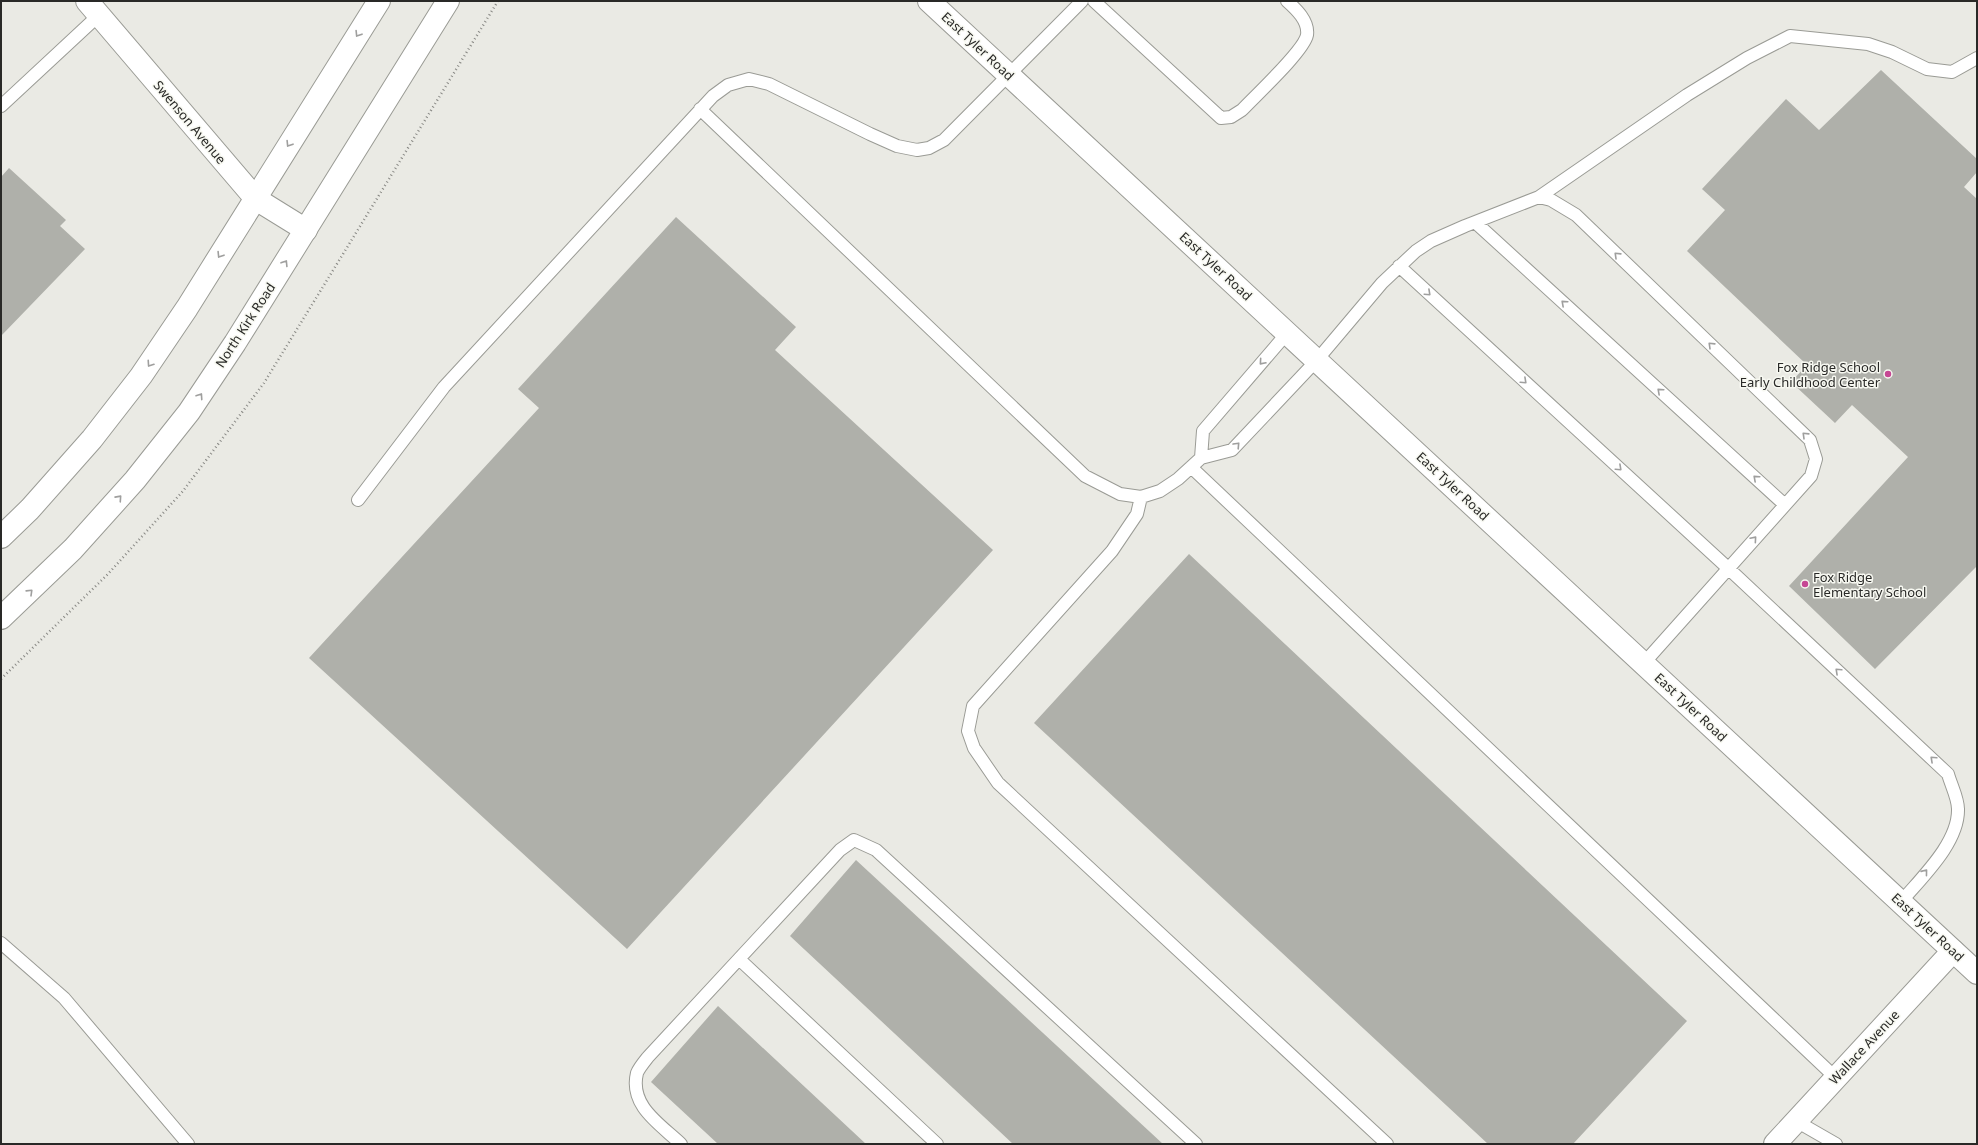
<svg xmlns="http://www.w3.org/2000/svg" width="1978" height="1145" viewBox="0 0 1978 1145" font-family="'Noto Sans',sans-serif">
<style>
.building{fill:#afb0aa}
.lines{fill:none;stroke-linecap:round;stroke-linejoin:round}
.lane-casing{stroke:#9a9b95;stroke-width:14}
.street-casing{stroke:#9a9b95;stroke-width:24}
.secondary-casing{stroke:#9a9b95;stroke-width:24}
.path{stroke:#888884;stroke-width:2.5;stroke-dasharray:1 3;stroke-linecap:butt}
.lane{stroke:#fff;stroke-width:12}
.street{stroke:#fff;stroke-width:22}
.secondary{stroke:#fff;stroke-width:22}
.oneway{stroke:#9f9f9e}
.poi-dot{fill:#c64794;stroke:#f7f8f1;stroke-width:1.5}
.labels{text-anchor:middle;stroke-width:3;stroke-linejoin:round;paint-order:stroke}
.street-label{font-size:13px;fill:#292927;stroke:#f7f8f1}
.poi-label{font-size:13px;fill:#292927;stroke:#f7f8f1;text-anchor:end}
</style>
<rect width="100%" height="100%" fill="#eaeae4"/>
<!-- building -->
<path class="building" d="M 1881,70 L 1977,159 L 1977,172 L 1964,187 L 1977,199 L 1977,566 L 1875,669 L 1789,586 L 1908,457 L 1852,405 L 1835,423 L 1791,382 L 1807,365 L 1687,251 L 1725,210 L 1702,189 L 1786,99 L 1819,130 Z
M 9,168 L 66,220 L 60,226 L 85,249 L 1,336 L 1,177 Z
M 676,217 L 796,327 L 775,350 L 993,550 L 627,949 L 309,658 L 539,408 L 518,389 Z
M 1189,554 L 1687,1021 L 1573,1144 L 1488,1144 L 1034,723 Z
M 856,860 L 1163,1144 L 1013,1144 L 790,936 Z
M 718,1006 L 866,1144 L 718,1144 L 651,1082 Z"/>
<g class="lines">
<!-- lane casing -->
<g class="lane-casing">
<path id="lane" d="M 1094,1 L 1221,118 L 1231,117 L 1242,110 C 1255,96 1304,51 1307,35 C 1309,21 1296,9 1287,1
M 1,106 L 99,15
M 700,109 L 1085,476 L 1120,494 L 1141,497 L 1160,491 L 1178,479 L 1201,458 L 1232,450 L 1317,360 L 1382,283 L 1416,251 L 1431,241 L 1465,226 L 1539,197 L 1551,200 L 1576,215 L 1810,440 L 1816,459 L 1811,476 L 1644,663
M 1539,197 L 1687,95 L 1747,58 L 1790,36 L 1868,44 L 1892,52 L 1927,69 L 1952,72 L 1977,58
M 1476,223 L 1785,505
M 1399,266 L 1729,569 L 1948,774 C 1951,785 1958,798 1958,809 C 1959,843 1921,878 1901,902
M 1201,458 L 1203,431 L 1288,332
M 1191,467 L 1836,1078
M 1141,497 L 1137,514 L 1112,551 L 973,706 L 968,731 L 974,748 L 998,783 L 1387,1144
M 358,500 L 444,387 L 713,96 L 728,85 L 749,79 L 769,84 L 870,134 L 897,146 L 917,150 L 929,148 L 944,140 L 1082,1
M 1,943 L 64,998 L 188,1144
M 739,959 L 937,1144
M 1796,1121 L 1836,1144
M 681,1144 C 660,1124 629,1106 637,1073 C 639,1068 644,1062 648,1057 L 840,850 L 854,840 L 876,850 L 1196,1144"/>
</g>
<!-- street casing -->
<g class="street-casing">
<path id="street" d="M 87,1 L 256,199 L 306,230
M 1775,1144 L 1953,951"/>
</g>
<!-- secondary casing -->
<g class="secondary-casing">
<path id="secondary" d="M 929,1 L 1977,973
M 1,537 L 30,509 L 92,439 L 141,376 L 187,308 L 379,1
M 1,618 L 73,549 L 135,480 L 189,412 L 235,343 L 448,1"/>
</g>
<!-- path -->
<path class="path" d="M 1,679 L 108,574 L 183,491 L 264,383 L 498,1"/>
<!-- lane -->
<use href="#lane" class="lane"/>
<!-- street -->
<use href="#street" class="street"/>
<!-- secondary -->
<use href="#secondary" class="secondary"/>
</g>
<!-- one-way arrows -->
<defs><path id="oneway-chevron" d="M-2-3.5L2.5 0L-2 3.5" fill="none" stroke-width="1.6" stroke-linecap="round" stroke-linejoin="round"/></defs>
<g class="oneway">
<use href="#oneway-chevron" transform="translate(358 34) rotate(122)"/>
<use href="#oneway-chevron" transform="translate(289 144) rotate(122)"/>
<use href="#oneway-chevron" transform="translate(220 255) rotate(122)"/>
<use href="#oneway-chevron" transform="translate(1617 255) rotate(-136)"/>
<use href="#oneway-chevron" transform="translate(285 263) rotate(-58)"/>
<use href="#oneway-chevron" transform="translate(1428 293) rotate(43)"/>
<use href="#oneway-chevron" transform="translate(1564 303) rotate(-138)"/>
<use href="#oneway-chevron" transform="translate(1711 345) rotate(-136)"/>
<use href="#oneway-chevron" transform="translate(1262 362) rotate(131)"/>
<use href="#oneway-chevron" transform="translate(150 364) rotate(124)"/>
<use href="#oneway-chevron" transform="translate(1524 381) rotate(43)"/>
<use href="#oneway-chevron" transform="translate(1660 391) rotate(-138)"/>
<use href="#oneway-chevron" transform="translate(200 396) rotate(-56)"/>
<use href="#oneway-chevron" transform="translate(1805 435) rotate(-136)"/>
<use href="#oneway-chevron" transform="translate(1237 445) rotate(-47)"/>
<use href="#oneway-chevron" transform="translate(1619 468) rotate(43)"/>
<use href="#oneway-chevron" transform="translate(1756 478) rotate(-138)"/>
<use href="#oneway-chevron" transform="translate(119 498) rotate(-48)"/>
<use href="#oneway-chevron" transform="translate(1754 539) rotate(-49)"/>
<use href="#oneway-chevron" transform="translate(30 592) rotate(-44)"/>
<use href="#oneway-chevron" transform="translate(1838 671) rotate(-137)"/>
<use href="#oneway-chevron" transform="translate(1933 759) rotate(-137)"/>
<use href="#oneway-chevron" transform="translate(1925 872) rotate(-51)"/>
</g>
<!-- markers -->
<g class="poi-dot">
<circle cx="1888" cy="374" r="4"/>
<circle cx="1805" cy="584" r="4"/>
</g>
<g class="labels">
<!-- street labels -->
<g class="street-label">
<text transform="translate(978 46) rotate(43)" y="5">East Tyler Road</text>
<text transform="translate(190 122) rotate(50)" y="5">Swenson Avenue</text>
<text transform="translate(1216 266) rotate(43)" y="5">East Tyler Road</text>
<text transform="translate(245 325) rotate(-57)" y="5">North Kirk Road</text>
<text transform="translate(1453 486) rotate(43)" y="5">East Tyler Road</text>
<text transform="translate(1691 707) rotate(43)" y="5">East Tyler Road</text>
<text transform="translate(1928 927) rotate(43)" y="5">East Tyler Road</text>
<text transform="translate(1864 1047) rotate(-47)" y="5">Wallace Avenue</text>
</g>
<!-- poi labels -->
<g class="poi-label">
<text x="1880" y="372">Fox Ridge School<tspan x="1880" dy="15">Early Childhood Center</tspan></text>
<text x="1813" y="582" text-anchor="start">Fox Ridge<tspan x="1813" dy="15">Elementary School</tspan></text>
</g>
</g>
<!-- border -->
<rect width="1978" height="1145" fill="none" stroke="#292927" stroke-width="4"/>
</svg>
